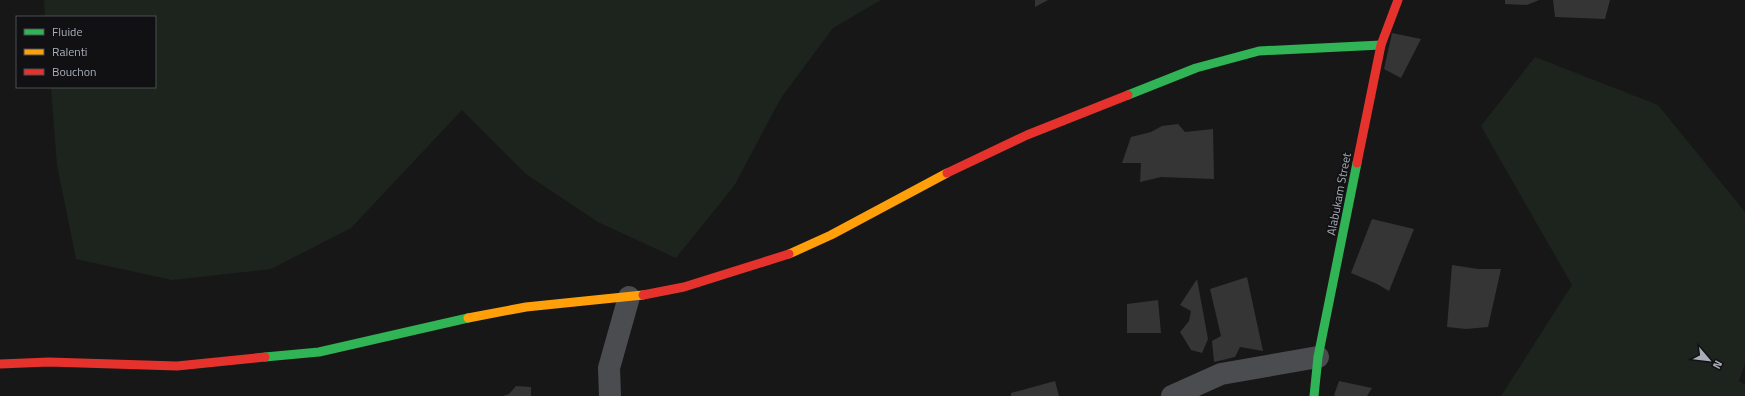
<svg xmlns="http://www.w3.org/2000/svg" width="1745" height="396" viewBox="0 0 1745 396" font-family="'Titillium Web',sans-serif">
<style>
.green{fill:#1d241e}
.building{fill:#353536}
.lines{fill:none;stroke-linecap:round;stroke-linejoin:round}
.street{stroke:#4b4c50;stroke-width:22}
.fast{stroke:#30b455;stroke-width:9}
.slow{stroke:#ff9f0a;stroke-width:9}
.jam{stroke:#e5322d;stroke-width:9}
.labels{text-anchor:middle;stroke-width:3.5;stroke-linejoin:round;paint-order:stroke}
.street-label{font-size:12px;fill:#a8adb8;stroke:#111113}
</style>
<rect width="100%" height="100%" fill="#171717"/>
<!-- green -->
<path class="green" d="M 44,0 L 881,0 L 833,28 L 781,98 L 734,186 L 676,258 L 598,222 L 526,174 L 462,110 L 351,228 L 271,269 L 172,280 L 76,259 L 57,165 L 51,87 L 155,87 L 155,17 L 45,17 Z
M 1535,57 L 1658,105 L 1745,212 L 1745,363 L 1739,381 L 1745,385 L 1745,396 L 1501,396 L 1572,285 L 1481,126 Z"/>
<!-- building -->
<path class="building" d="M 1035,0 L 1048,0 L 1035,7 Z
M 1505,0 L 1539,0 L 1527,5 L 1505,4 Z
M 1553,0 L 1610,0 L 1605,19 L 1555,17 Z
M 1392,33 L 1421,39 L 1401,78 L 1384,69 Z
M 1178,124 L 1185,132 L 1213,129 L 1214,179 L 1161,177 L 1140,182 L 1141,163 L 1122,163 L 1131,137 L 1151,132 L 1162,126 Z
M 1372,219 L 1414,229 L 1389,291 L 1377,284 L 1351,273 Z
M 1452,265 L 1478,269 L 1501,269 L 1488,327 L 1466,329 L 1447,327 Z
M 1247,277 L 1263,351 L 1240,347 L 1235,357 L 1214,362 L 1212,341 L 1221,336 L 1210,289 Z
M 1197,279 L 1208,339 L 1202,353 L 1191,350 L 1180,332 L 1189,321 L 1191,311 L 1180,305 Z
M 1158,300 L 1161,333 L 1127,333 L 1127,304 Z
M 1055,381 L 1059,396 L 1011,396 L 1011,393 Z
M 1339,381 L 1372,388 L 1367,396 L 1335,396 L 1334,395 Z
M 516,386 L 531,387 L 531,396 L 503,396 L 509,394 Z"/>
<g class="lines">
<!-- street -->
<path class="street" d="M 610,396 L 609,368 L 629,297
M 1172,396 L 1221,374 L 1318,357"/>
<!-- fast -->
<path class="fast" d="M 1128,95 L 1196,68 L 1259,51 L 1381,45
M 265,357 L 319,352 L 468,318
M 1314,396 L 1318,357 L 1357,163"/>
<!-- slow -->
<path class="slow" d="M 789,254 L 831,235 L 947,173
M 468,318 L 526,307 L 643,295"/>
<!-- jam -->
<path class="jam" d="M 1357,163 L 1381,45 L 1398,0
M 947,173 L 1027,135 L 1128,95
M 643,295 L 684,287 L 789,254
M 0,364 L 49,362 L 177,366 L 265,357"/>
</g>
<g class="labels">
<!-- street labels -->
<g class="street-label">
<text transform="translate(1339 194) rotate(-79)" y="4">Alabukam Street</text>
</g>
</g>
<!-- legend -->
<rect x="16" y="16" width="140" height="72" fill="#111113" stroke="#4d4f55"/>
<rect x="24" y="29" width="20" height="6" fill="#30b455" stroke="#4d4f55"/>
<text x="52" y="36" font-size="12" fill="#a8adb8">Fluide</text>
<rect x="24" y="49" width="20" height="6" fill="#ff9f0a" stroke="#4d4f55"/>
<text x="52" y="56" font-size="12" fill="#a8adb8">Ralenti</text>
<rect x="24" y="69" width="20" height="6" fill="#e5322d" stroke="#4d4f55"/>
<text x="52" y="76" font-size="12" fill="#a8adb8">Bouchon</text>
<!-- north arrow -->
<g transform="translate(1709 360) rotate(118)" stroke="#111113" stroke-width="3" paint-order="stroke">
<path d="M0-3L7 15L0 10L-7 15Z" fill="#a8adb8"/>
<text y="-6" font-size="11" font-weight="bold" text-anchor="middle" fill="#a8adb8">N</text>
</g>
</svg>
